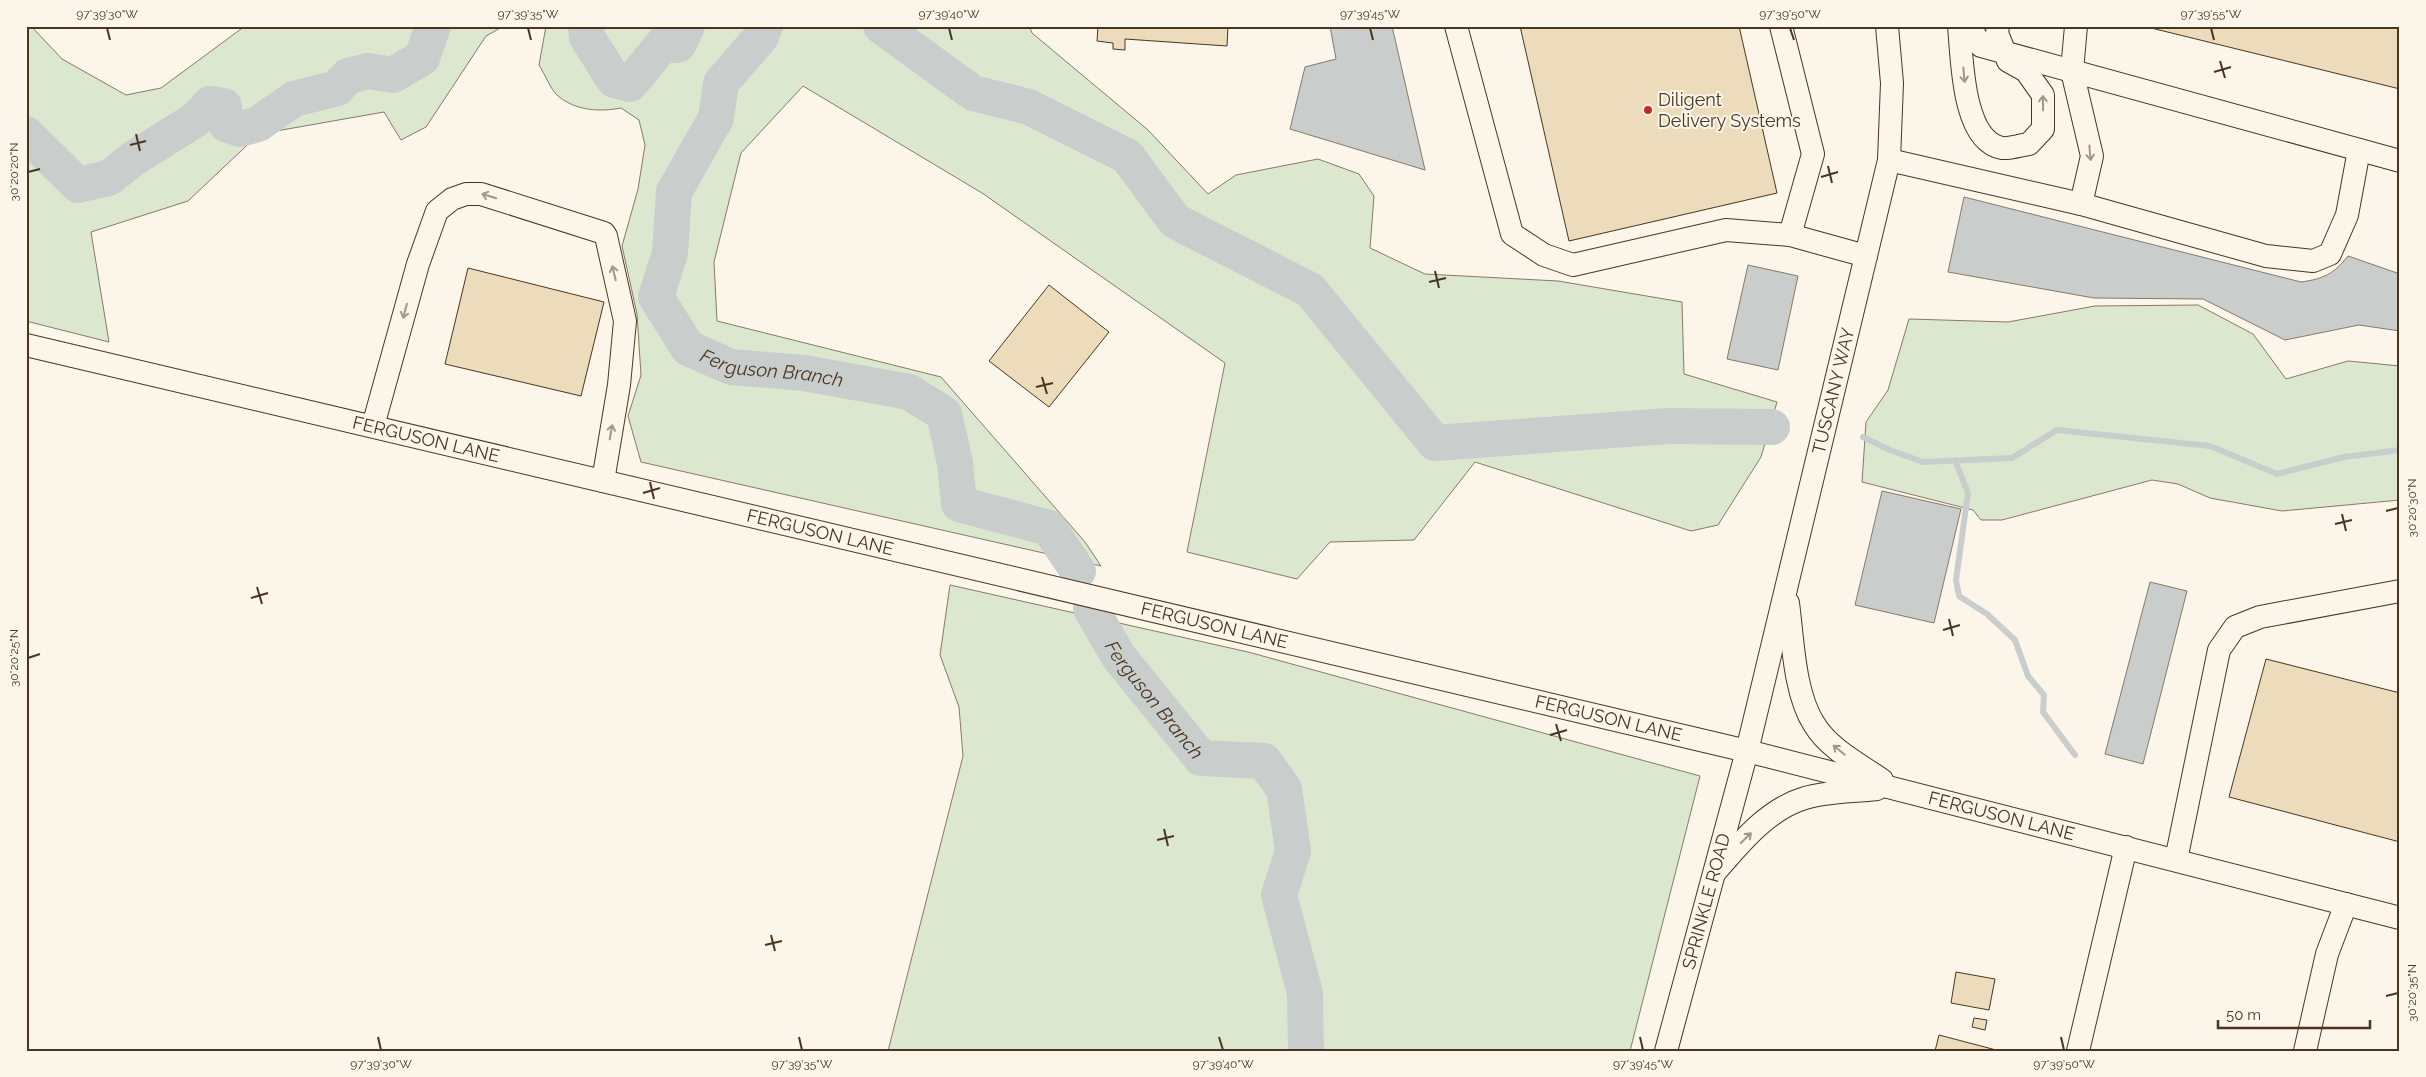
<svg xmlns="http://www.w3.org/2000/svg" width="2426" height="1077" viewBox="0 0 2426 1077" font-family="Raleway,sans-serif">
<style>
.green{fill:#dce7d0;stroke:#887966}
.water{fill:#c9cecd;stroke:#887966}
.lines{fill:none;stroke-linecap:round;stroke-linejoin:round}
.stream{stroke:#c9cecd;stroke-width:6}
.river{stroke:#c9cecd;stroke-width:36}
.building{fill:#ecdcbc;stroke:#4a3520}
.minor-casing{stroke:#4a3520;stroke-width:24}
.minor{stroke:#fbf6e9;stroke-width:22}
.oneway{stroke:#a29684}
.ticks{fill:none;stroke:#4a3520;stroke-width:2}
.poi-dot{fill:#c62828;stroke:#fbf6e9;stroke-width:2}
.labels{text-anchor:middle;stroke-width:4;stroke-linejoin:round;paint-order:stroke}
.poi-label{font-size:18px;fill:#4a3520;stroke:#fbf6e9;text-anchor:start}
.street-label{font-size:18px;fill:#4a3520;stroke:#fbf6e9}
.water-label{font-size:19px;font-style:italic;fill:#4a3520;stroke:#fbf6e9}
.neatline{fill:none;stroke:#4a3520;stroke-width:2}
.ticks-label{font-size:12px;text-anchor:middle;fill:#4a3520}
</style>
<rect width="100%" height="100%" fill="#fbf6e9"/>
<!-- green -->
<path class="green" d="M 26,26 L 31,26 L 62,59 L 126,95 L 161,88 L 245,26 L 504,26 L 486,36 L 426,127 L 401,140 L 384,112 L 259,134 L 188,201 L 91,232 L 109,342 L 26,321 Z
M 546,26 L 1029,26 L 1032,33 L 1148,130 L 1208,194 L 1236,175 L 1318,159 L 1359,174 L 1374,196 L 1370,248 L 1425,274 L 1558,281 L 1682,302 L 1684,374 L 1777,402 L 1761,457 L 1718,525 L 1691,531 L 1475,462 L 1414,540 L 1330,542 L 1297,579 L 1187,552 L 1225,363 L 982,193 L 803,86 L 741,153 L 714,262 L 717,321 L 941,377 L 1085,542 L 1101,566 L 641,462 L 628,416 L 641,375 L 637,314 L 622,246 L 638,189 L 645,145 L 639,120 L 621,108 C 600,112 576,111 558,96 C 550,89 545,74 539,65 Z
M 2198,305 L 2253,334 L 2286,379 L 2348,361 L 2400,366 L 2400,500 L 2282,511 L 2210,498 L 2178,484 L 2152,480 L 2002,520 L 1981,520 L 1973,510 L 1862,482 L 1866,422 L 1888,390 L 1909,319 L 2008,322 L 2095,306 Z
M 950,585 L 1248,652 L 1700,776 L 1630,1051 L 888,1051 L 963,756 L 959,707 L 940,655 Z"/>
<!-- water -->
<path class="water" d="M 1330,26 L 1392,26 L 1425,170 L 1290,129 L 1305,67 L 1336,59 Z
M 1964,197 L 2301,282 C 2323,279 2334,274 2348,256 L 2400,274 L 2400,331 L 2359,325 L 2285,340 L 2203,299 L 2094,298 L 1948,272 Z
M 1748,265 L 1798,276 L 1778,370 L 1727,359 Z
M 1882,491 L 1961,509 L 1934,623 L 1855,605 Z
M 2150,582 L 2187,591 L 2143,764 L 2105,754 Z"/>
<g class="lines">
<!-- stream -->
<path class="stream" d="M 1863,437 L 1890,450 L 1923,462 L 2012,458 L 2057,430 L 2210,446 L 2277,474 L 2344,457 L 2400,450
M 1955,460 L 1968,493 L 1956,580 L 1959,596 L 1987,614 L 2015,640 L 2028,676 L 2044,695 L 2043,712 L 2075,755"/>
<!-- river -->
<g class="river">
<path d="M 586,26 L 587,37 L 614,80 L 630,84 L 663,44 L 678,45 L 687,26"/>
<path id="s1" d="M 765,26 L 760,38 L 721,83 L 716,118 L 674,192 L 670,253 L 656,297 L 688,348 L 731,367 L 804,373 L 909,392 L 944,414 L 955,463 L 959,504 L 1049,528 L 1078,571"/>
<path d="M 881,26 L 973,93 L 1029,107 L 1127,156 L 1175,221 L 1310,290 L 1435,443 L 1668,426 L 1772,427"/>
<path d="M 26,134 L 78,185 L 109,178 L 134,158 L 195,120 L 210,104 L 224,106 L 226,124 L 240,129 L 258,124 L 294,99 L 337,88 L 348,76 L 368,71 L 393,75 L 422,58 L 433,26"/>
<path id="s2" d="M 1091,609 L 1119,657 L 1201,758 L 1264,761 L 1284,789 L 1293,851 L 1279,895 L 1305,993 L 1306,1051"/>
</g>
</g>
<!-- building -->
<path class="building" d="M 1098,26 L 1228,26 L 1227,46 L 1125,39 L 1125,50 L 1113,49 L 1113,43 L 1097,41 Z
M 1520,26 L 1739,26 L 1777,193 L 1569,241 Z
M 2143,26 L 2400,26 L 2400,89 Z
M 468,268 L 604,302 L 581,396 L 445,364 Z
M 1049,285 L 1109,332 L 1049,407 L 989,361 Z
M 2266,659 L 2400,693 L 2400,842 L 2229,797 Z
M 1956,972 L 1995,979 L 1989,1010 L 1951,1003 Z
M 1974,1018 L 1987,1020 L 1985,1030 L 1972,1027 Z
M 1939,1035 L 2000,1051 L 1935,1051 Z"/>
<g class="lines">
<!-- minor casing -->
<g class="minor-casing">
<g id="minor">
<path d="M 1456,26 L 1512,234 L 1544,255 L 1573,265 L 1726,230 L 1790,235 L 1866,256"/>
<path d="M 1781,26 L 1813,154 L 1790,235"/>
<path d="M 1959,26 C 1962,57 1962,141 2002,148 C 2010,149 2021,145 2029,144 L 2043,129 L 2043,95 L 2026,71 L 2008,61 L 1997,33 L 1998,26"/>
<path d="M 1970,26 L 1981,46 L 2400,161"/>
<path d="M 2076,26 L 2072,71 L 2092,156 L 2081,204"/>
<path d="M 1889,160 L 2081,204 L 2266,256 L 2313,261 L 2330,254 L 2347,215 L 2359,150"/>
<path id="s3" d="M 26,345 L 1747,751 L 2400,918"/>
<path d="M 373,426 L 418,264 L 437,211 L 452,199 L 466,194 L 481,194 L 604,233 L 606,236 L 625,321 L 619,385 L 603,481"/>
<path d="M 1788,603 C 1793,640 1794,693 1814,724 C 1829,749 1859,764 1882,780"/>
<path d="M 2176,860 L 2219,650 L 2235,627 L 2260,617 L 2400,591"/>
<path d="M 1717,870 C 1741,842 1768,809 1805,798 C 1828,791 1853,792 1877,789"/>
<path id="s4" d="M 1666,1051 L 1747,751 L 1889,160 L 1892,83 L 1887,26"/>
<path d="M 2078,1051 L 2126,847"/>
<path d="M 2305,1051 L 2327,954 L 2346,904"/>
</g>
</g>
<!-- minor -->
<use href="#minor" class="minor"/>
</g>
<!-- one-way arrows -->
<defs><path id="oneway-shaft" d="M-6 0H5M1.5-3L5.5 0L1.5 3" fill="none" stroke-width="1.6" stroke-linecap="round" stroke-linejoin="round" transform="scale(1.25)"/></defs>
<g class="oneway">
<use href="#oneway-shaft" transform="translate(1964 75) rotate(85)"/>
<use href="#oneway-shaft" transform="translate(2043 103) rotate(-91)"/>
<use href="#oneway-shaft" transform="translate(2090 153) rotate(85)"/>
<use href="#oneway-shaft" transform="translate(489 196) rotate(-163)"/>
<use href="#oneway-shaft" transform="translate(614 273) rotate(-103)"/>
<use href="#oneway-shaft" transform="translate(405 311) rotate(105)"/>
<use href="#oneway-shaft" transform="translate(611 432) rotate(-80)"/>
<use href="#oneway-shaft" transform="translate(1839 750) rotate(-141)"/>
<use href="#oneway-shaft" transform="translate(1746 838) rotate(-45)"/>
</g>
<!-- ticks -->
<path class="ticks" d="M 107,28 L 110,40M 528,28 L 531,40M 949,28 L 952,40M 1370,28 L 1373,40M 1790,28 L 1794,40M 2211,28 L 2214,40M 2220,61 L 2225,78M 2214,72 L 2231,67M 136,134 L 140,151M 130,145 L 146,141M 1828,166 L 1832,183M 28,172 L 40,169M 1821,177 L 1838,172M 1435,271 L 1439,288M 1429,282 L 1446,278M 1042,377 L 1047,394M 1036,387 L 1053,383M 650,482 L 654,499M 643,493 L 660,488M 2386,511 L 2398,508M 2342,514 L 2346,531M 2335,524 L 2352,520M 257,587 L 262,604M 251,598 L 268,593M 1949,619 L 1953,636M 1943,630 L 1960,625M 28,658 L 40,654M 1556,724 L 1561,741M 1550,735 L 1567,730M 1164,829 L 1168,846M 1157,840 L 1174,836M 771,935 L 775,951M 765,945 L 782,941M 2386,996 L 2398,993M 378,1037 L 381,1050M 799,1037 L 802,1050M 1219,1037 L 1223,1050M 1640,1037 L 1643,1050M 2061,1037 L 2064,1050"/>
<!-- markers -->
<circle class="poi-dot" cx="1648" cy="110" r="5"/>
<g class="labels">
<!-- poi labels -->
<g class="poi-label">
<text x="1658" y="106">Diligent<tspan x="1658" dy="21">Delivery Systems</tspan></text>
</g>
<!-- street labels -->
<g class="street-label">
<text dy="6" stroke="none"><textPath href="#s4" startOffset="681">TUSCANY WAY</textPath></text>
<text dy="6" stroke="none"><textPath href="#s3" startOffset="411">FERGUSON LANE</textPath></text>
<text dy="6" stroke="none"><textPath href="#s3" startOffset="816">FERGUSON LANE</textPath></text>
<text dy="6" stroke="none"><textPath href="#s3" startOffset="1221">FERGUSON LANE</textPath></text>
<text dy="6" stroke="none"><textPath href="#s3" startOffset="1626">FERGUSON LANE</textPath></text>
<text dy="6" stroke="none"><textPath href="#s3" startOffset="2031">FERGUSON LANE</textPath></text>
<text dy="6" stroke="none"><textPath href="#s4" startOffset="155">SPRINKLE ROAD</textPath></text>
</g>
<!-- water labels -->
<g class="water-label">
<text dy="7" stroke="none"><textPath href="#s1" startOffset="448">Ferguson Branch</textPath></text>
<text dy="7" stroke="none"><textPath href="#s2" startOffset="111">Ferguson Branch</textPath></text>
</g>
</g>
<!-- border -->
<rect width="2426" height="1077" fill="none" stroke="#fbf6e9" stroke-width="55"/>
<!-- scale -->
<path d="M2218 1020v8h152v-8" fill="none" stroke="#4a3520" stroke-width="2.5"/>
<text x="2226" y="1020" font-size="15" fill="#4a3520" stroke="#fbf6e9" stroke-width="4" paint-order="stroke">50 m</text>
<rect x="28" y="28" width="2370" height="1022" class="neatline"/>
<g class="ticks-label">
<text x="107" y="18">97°39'30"W</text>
<text x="528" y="18">97°39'35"W</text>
<text x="949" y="18">97°39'40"W</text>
<text x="1370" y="18">97°39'45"W</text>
<text x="1790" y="18">97°39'50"W</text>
<text x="2211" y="18">97°39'55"W</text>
<text transform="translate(14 172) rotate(-90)" y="4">30°20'20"N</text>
<text transform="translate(2412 508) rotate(-90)" y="4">30°20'30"N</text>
<text transform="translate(14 658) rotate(-90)" y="4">30°20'25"N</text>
<text transform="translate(2412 993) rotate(-90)" y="4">30°20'35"N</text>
<text x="381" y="1068">97°39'30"W</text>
<text x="802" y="1068">97°39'35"W</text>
<text x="1223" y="1068">97°39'40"W</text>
<text x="1643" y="1068">97°39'45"W</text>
<text x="2064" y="1068">97°39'50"W</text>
</g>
</svg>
